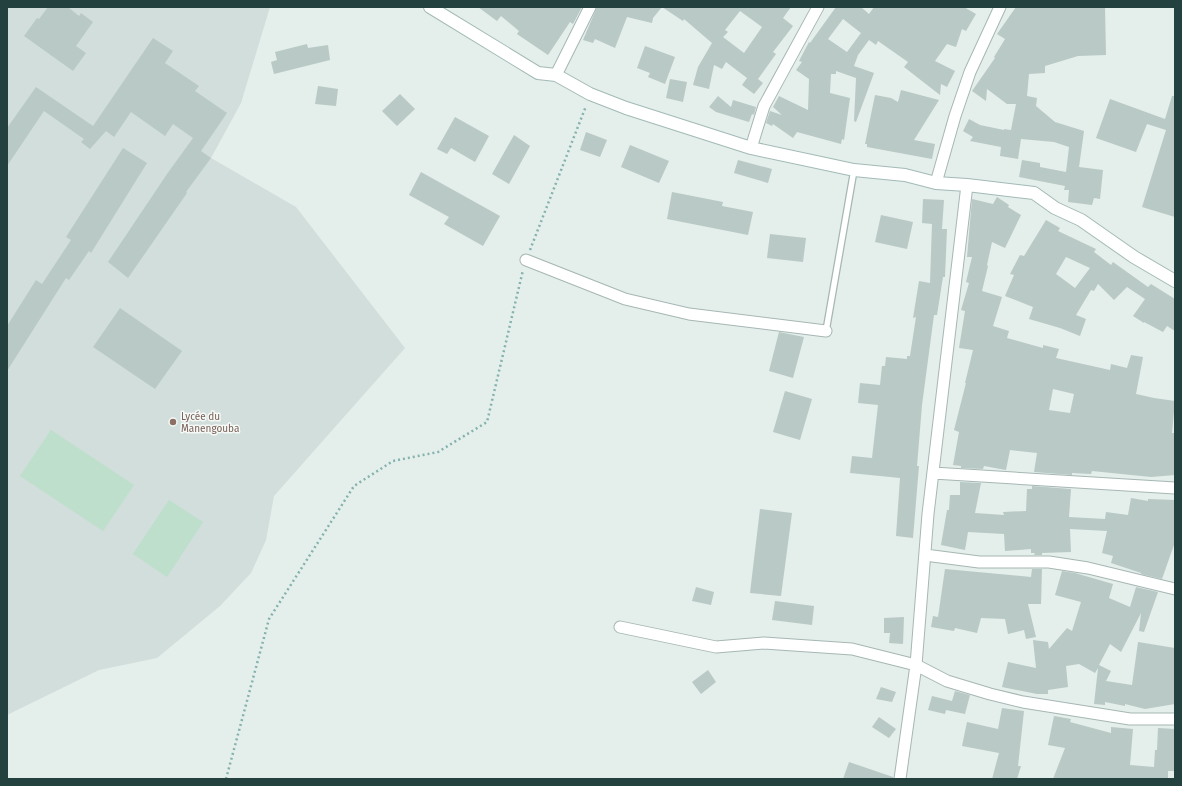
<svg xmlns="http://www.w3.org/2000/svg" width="1182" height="786" viewBox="0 0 1182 786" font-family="'Fira Sans',sans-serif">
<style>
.built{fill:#d2dedb}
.green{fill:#bddfcc}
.building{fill:#b9c9c5;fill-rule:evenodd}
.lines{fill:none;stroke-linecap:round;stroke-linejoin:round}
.lane-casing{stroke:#a6b7b4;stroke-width:8}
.street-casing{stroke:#a6b7b4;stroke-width:13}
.secondary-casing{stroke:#a2bab6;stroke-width:14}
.path{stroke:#84b2ac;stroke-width:2.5;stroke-dasharray:2 3;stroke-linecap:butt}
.lane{stroke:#fff;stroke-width:5.5}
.street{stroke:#fff;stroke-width:11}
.secondary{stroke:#fff;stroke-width:12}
.education-dot{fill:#8d6e63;stroke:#f5faf8;stroke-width:1.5}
.labels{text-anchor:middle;stroke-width:3;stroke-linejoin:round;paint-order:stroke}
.education-label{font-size:10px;fill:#785e54;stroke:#f5faf8;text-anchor:start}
</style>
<rect width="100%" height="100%" fill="#e4eeeb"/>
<!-- built -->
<path class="built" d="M 7,7 L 270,7 L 241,103 L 211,158 L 296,207 L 405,348 L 274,496 L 266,540 L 251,573 L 220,606 L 157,658 L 99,670 L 7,715 Z"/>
<!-- green -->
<path class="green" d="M 51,430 L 134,485 L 103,531 L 20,476 Z
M 169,500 L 203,522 L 167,577 L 133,554 Z"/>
<!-- building -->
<path class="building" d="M 48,7 L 68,7 L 79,16 L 81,13 L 93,22 L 76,46 L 86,53 L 73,71 L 24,36 L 37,18 L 39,19 Z
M 478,7 L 582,7 L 573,24 L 570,22 L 548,55 L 517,34 L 519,31 L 501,16 L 497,21 Z
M 597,7 L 662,7 L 653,18 L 652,23 L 627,17 L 615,48 L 595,39 L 593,43 L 583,40 Z
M 662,7 L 791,7 L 783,18 L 793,26 L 773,52 L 776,54 L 758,79 L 763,83 L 754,94 L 742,85 L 747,78 L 726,62 L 722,69 L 714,65 L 709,89 L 693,85 L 698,67 L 712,43 L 684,19 L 683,21 ZM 740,11 L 762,27 L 744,53 L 723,37 L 728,32 L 725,30 Z
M 836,7 L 861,7 L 869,14 L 874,7 L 964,7 L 976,14 L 966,31 L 962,29 L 956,47 L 947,44 L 935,61 L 955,71 L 947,87 L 941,84 L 940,95 L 904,67 L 908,62 L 878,41 L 876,45 L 869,40 L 858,55 L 854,66 L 874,73 L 856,122 L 854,121 L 856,78 L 836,71 L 836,74 L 831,74 L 830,93 L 850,98 L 844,140 L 842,139 L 841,144 L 797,132 L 793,138 L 773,124 L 772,126 L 766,123 L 770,111 L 782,115 L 773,107 L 779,96 L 808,110 L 809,79 L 796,70 L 802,62 L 799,61 L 809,42 L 810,43 ZM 843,19 L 861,33 L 847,52 L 828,39 Z
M 1016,7 L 1105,7 L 1106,55 L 1078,56 L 1045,66 L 1045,73 L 1029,74 L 1027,96 L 1037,98 L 1036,106 L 1055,122 L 1084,131 L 1079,167 L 1103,170 L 1100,199 L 1094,198 L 1092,205 L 1068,202 L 1069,190 L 1064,190 L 1065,186 L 1019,177 L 1022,160 L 1040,163 L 1040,167 L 1066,172 L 1069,147 L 1054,142 L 1021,139 L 1018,159 L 1000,156 L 1001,147 L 970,141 L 973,137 L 963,131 L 969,119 L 980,125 L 1004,130 L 1004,129 L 1011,130 L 1016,104 L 1007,104 L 987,89 L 986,101 L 972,91 L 995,58 L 994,57 L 1005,39 L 997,34 Z
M 153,38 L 173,51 L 165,63 L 199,86 L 195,91 L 227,113 L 201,151 L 211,158 L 186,192 L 187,193 L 128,278 L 108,262 L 167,174 L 193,138 L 173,124 L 165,136 L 131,112 L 114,137 L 106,131 L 90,149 L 81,142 L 84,139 L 44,111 L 7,166 L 7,128 L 36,87 L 93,126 Z
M 307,44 L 308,48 L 328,45 L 330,60 L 274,74 L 271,62 L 277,60 L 275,52 Z
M 645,46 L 675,57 L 665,84 L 648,77 L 650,73 L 637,68 Z
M 670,79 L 687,82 L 683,102 L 666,98 Z
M 318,86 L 338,89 L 336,106 L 315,104 Z
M 901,90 L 939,100 L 914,140 L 935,144 L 932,159 L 867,147 L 867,144 L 865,144 L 875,95 L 891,98 L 898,102 Z
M 400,94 L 415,109 L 397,126 L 382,111 Z
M 718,96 L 731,107 L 733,100 L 756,107 L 754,115 L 752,114 L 749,122 L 716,112 L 709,107 Z
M 1172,96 L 1175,96 L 1175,217 L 1142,207 L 1166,130 L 1147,124 L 1136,152 L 1096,138 L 1110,99 L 1165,119 Z
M 455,117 L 489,136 L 475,162 L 451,148 L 447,154 L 437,149 Z
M 586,132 L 607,140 L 600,157 L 580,150 Z
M 514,135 L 530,146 L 509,184 L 492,174 Z
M 630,145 L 669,161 L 659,183 L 621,167 Z
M 123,148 L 147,163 L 91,253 L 89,251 L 69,280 L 66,278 L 7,371 L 7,326 L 36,280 L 42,284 L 71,240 L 66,237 Z
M 738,160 L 772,169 L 768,183 L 734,173 Z
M 421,172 L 500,216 L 483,246 L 444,224 L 449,217 L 409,195 Z
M 672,192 L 723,202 L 722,206 L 753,212 L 748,235 L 667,219 Z
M 997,197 L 1009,205 L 1008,207 L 1021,215 L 1005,248 L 992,242 L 987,265 L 988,266 L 982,291 L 1002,297 L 993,326 L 1009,331 L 1007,338 L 1043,348 L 1043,345 L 1059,349 L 1056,358 L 1110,370 L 1111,364 L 1127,368 L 1131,355 L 1143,357 L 1136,394 L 1154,398 L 1175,401 L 1172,433 L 1175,433 L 1175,475 L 1151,477 L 1092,471 L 1091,474 L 1072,473 L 1072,475 L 1034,472 L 1037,453 L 1010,450 L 1006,470 L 984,466 L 983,469 L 961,468 L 961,466 L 953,465 L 959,432 L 954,430 L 966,383 L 965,383 L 973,350 L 959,348 L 965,311 L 961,310 L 969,283 L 966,282 L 972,257 L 967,257 L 972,199 L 993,204 ZM 1053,389 L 1074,394 L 1070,413 L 1049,410 Z
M 923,199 L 944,200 L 942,229 L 947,229 L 945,277 L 943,277 L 937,315 L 934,315 L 922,405 L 917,466 L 919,466 L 913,538 L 896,536 L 900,478 L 850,473 L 852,456 L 872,458 L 878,405 L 858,403 L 860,383 L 880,385 L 882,366 L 885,366 L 886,357 L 907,359 L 907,356 L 910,356 L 916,317 L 913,318 L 919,281 L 930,283 L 932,224 L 922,223 Z
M 881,215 L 913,222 L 907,249 L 875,242 Z
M 1046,220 L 1060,228 L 1058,231 L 1096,249 L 1094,252 L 1111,265 L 1113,262 L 1148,287 L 1151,284 L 1175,299 L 1175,331 L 1167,326 L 1163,332 L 1144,322 L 1144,323 L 1133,316 L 1145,299 L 1127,287 L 1114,300 L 1098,284 L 1094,291 L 1091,290 L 1076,315 L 1086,319 L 1080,336 L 1060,328 L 1029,319 L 1033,307 L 1005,296 L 1014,275 L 1010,274 L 1020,255 L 1024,256 ZM 1066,257 L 1090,268 L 1075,288 L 1056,274 Z
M 770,234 L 806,238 L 803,262 L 767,258 Z
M 120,308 L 182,351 L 155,389 L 93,347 Z
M 779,332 L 804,337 L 793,378 L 769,371 Z
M 785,391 L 812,399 L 800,440 L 773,432 Z
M 960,482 L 981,483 L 975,513 L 1004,515 L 1003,512 L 1026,511 L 1027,489 L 1032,489 L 1032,486 L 1071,489 L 1069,517 L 1105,519 L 1106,512 L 1128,515 L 1131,498 L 1148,501 L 1148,499 L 1175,500 L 1175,542 L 1162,579 L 1141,574 L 1141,573 L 1111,563 L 1113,556 L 1102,553 L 1107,531 L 1070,529 L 1071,552 L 1042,553 L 1042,555 L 1034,555 L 1035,553 L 1031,553 L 1031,549 L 1005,551 L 1004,534 L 968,532 L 965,550 L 941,545 L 947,510 L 949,510 L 950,495 L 960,495 Z
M 760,509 L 792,513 L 781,596 L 750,593 Z
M 945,569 L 1031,577 L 1032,569 L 1042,569 L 1041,604 L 1028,604 L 1036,637 L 1026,639 L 1024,630 L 1008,634 L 1005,619 L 981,618 L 977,633 L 955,628 L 954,631 L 931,627 L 933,616 L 938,617 Z
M 1062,571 L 1075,573 L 1113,584 L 1109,598 L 1130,607 L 1136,587 L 1158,592 L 1144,632 L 1139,631 L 1141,613 L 1121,652 L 1110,644 L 1099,665 L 1111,671 L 1106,681 L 1132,685 L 1138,642 L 1175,648 L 1175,704 L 1145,709 L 1125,704 L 1125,706 L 1105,702 L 1105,705 L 1094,704 L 1098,668 L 1095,673 L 1079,664 L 1066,666 L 1068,687 L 1048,690 L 1048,694 L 1037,694 L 1002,687 L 1008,662 L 1036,668 L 1033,640 L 1048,642 L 1049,649 L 1067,628 L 1072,631 L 1081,602 L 1055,595 Z
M 696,587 L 714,592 L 711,605 L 692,601 Z
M 775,601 L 814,606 L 812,625 L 772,620 Z
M 904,617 L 903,644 L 889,643 L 890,633 L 884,633 L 884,618 Z
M 708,670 L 716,682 L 701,694 L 692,682 Z
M 881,687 L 896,692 L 892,702 L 876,699 Z
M 955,691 L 970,695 L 965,714 L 946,710 L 945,714 L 928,710 L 932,696 L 952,701 Z
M 1002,708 L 1024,711 L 1018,766 L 1021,766 L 1017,779 L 992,779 L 999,753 L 962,746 L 967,722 L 998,729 Z
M 1054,716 L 1071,719 L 1070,722 L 1111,733 L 1111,727 L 1133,729 L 1130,765 L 1154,767 L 1155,750 L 1157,750 L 1158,728 L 1175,729 L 1175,771 L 1168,771 L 1168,779 L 1053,779 L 1065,748 L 1048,745 Z
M 879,717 L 896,729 L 889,738 L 872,727 Z
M 849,762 L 893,777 L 893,779 L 843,779 Z"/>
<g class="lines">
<!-- lane casing -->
<g class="lane-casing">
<path id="lane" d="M 826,331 L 854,170"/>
</g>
<!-- street casing -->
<g class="street-casing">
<path id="street" d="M 556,75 L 590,7
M 751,148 L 764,106 L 818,7
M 936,183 L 955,116 L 970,72 L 1000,7
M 526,260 L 625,299 L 689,314 L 826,331
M 933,473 L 1175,488
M 925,555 L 979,562 L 1049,562 L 1088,568 L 1175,589
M 620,627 L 716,647 L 764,643 L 852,649 L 916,665 L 947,681 L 990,694 L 1023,702 L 1130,719 L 1175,719
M 900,779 L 916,665 L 928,514 L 967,185"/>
</g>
<!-- secondary casing -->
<g class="secondary-casing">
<path id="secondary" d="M 430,7 L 538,73 L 556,75 L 590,94 L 626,108 L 751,148 L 854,170 L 905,175 L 936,183 L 967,185 L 1034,193 L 1055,208 L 1081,220 L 1134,257 L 1175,281"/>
</g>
<!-- path -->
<path class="path" d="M 530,250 L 586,106
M 226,779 L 269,619 L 354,486 L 393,461 L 438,452 L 487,422 L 523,270"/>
<!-- lane -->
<use href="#lane" class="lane"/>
<!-- street -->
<use href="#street" class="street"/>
<!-- secondary -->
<use href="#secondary" class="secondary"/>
</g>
<!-- markers -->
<circle class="education-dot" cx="173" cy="422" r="4"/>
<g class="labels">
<!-- education labels -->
<g class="education-label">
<text x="181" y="420">Lycée du<tspan x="181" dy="12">Manengouba</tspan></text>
</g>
</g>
<!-- border -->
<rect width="1182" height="786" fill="none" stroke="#23413e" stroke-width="16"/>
</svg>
